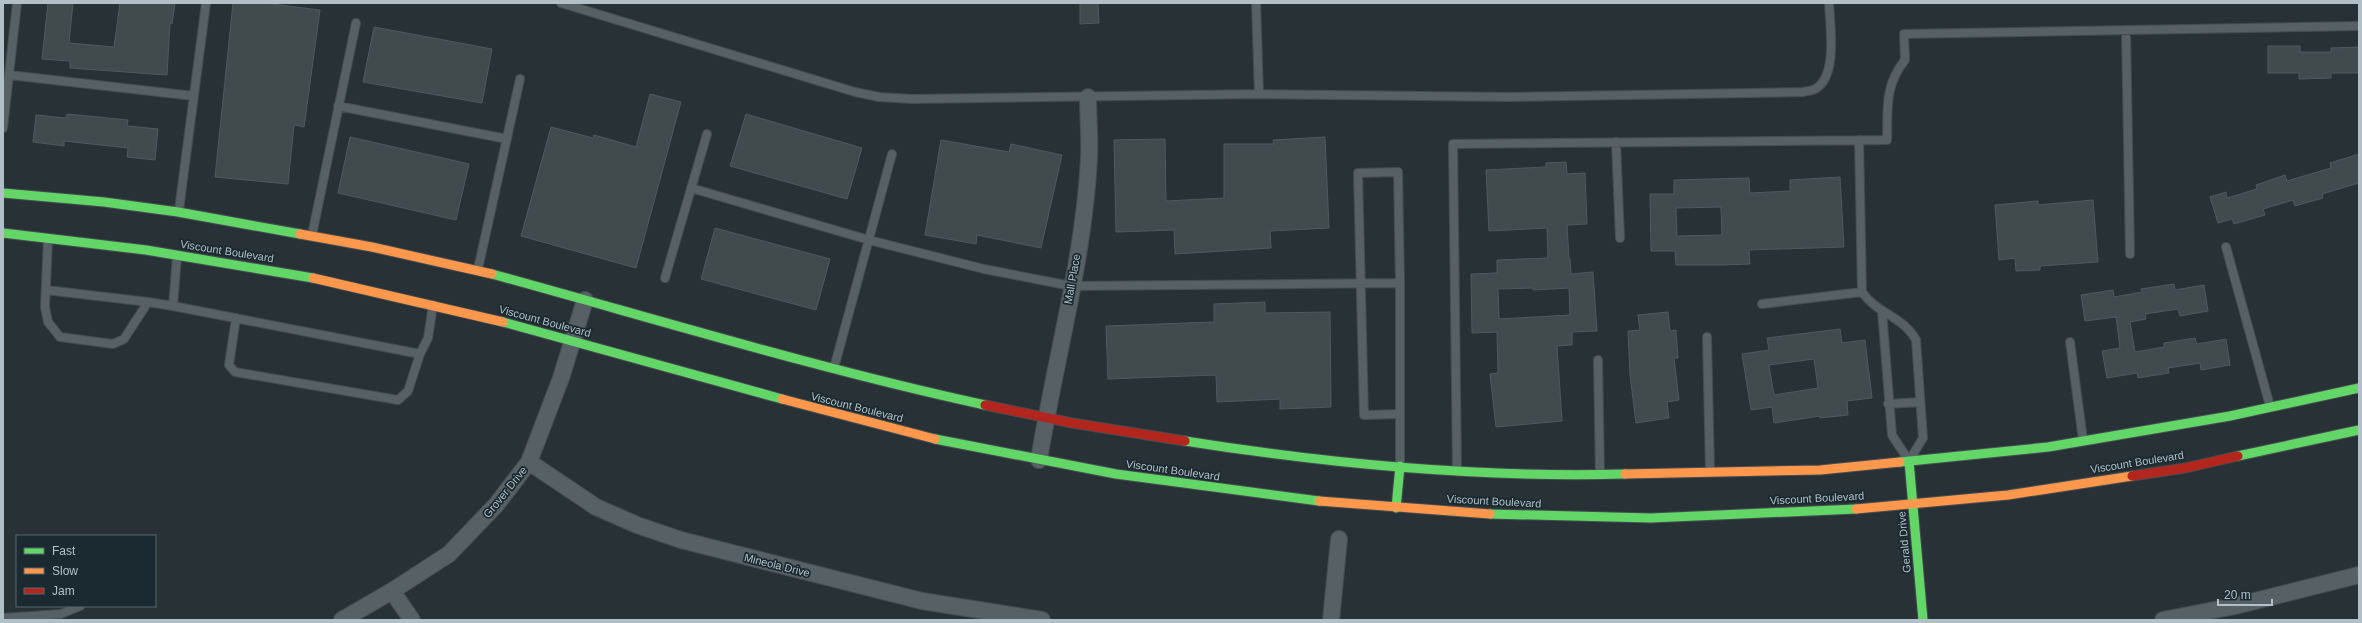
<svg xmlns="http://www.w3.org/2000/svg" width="2362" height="623" viewBox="0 0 2362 623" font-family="Arial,sans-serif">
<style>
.building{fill:#414a4d;stroke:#50595e;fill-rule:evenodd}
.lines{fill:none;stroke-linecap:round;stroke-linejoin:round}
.lane-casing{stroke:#464d51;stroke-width:10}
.street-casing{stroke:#464d51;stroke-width:18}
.fast-casing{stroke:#464d51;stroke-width:11}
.slow-casing{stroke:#464d51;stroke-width:11}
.jam-casing{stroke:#464d51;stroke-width:11}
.lane{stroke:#576064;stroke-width:8}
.street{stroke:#576064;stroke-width:16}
.fast{stroke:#63d668;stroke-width:9}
.slow{stroke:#ff974d;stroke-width:9}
.jam{stroke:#b3261e;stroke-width:9}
.labels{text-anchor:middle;stroke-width:3.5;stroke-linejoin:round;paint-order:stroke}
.street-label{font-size:11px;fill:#b1c0c8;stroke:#1b2a30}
</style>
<rect width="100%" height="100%" fill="#283236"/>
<!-- building -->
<path class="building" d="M 48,3 L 73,3 L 69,43 L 114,47 L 120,3 L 175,3 L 172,24 L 170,23 L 167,75 L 70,68 L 70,61 L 42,59 Z
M 233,3 L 264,3 L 320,10 L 304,127 L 294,125 L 288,184 L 215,177 Z
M 1080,3 L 1098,3 L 1099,23 L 1080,24 Z
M 374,27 L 492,49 L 482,103 L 363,82 Z
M 2268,46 L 2300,46 L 2300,52 L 2331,52 L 2331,48 L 2359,47 L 2359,73 L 2331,73 L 2331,78 L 2299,79 L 2299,73 L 2268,73 Z
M 650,94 L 681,102 L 636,268 L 521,236 L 551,127 L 593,138 L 594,135 L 636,147 Z
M 67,114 L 128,120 L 127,126 L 158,129 L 155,160 L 127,157 L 128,148 L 64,141 L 64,146 L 33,142 L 36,115 L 66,118 Z
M 746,114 L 862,148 L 847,199 L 730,166 Z
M 350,137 L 469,164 L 456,220 L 338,193 Z
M 1325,137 L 1329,228 L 1270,231 L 1271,248 L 1175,254 L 1174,230 L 1116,232 L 1114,140 L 1165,139 L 1166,201 L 1224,198 L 1224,144 L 1274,144 L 1273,140 Z
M 941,140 L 1009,152 L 1011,144 L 1062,155 L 1041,248 L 977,235 L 976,244 L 925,235 Z
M 2359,154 L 2359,183 L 2322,194 L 2323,198 L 2295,206 L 2293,200 L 2263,209 L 2265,215 L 2234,224 L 2232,219 L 2218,223 L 2210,197 L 2226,192 L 2227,198 L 2257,189 L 2256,185 L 2285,175 L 2287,181 L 2331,168 L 2330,163 Z
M 1566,162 L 1567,174 L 1585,173 L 1587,224 L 1567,225 L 1569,259 L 1570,259 L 1571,274 L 1593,272 L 1597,331 L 1572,332 L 1572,345 L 1557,346 L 1562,421 L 1496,427 L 1490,374 L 1498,373 L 1497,332 L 1472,333 L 1471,274 L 1497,273 L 1497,260 L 1548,258 L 1547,228 L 1489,231 L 1486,170 L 1546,167 L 1546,163 ZM 1533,288 L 1533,290 L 1569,288 L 1570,315 L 1499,319 L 1498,289 Z
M 1840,177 L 1844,247 L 1749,250 L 1750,264 L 1722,265 L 1676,265 L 1675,251 L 1651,251 L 1650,194 L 1674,194 L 1674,180 L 1749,178 L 1750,193 L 1790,191 L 1790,180 ZM 1721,207 L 1722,235 L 1677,236 L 1676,208 Z
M 2093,200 L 2098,262 L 2040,266 L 2040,270 L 2016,271 L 2015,258 L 1999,260 L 1995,205 L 2038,201 L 2038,205 Z
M 715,228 L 830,259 L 816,310 L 701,279 Z
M 2174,284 L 2175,290 L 2204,285 L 2208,311 L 2180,316 L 2178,309 L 2145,314 L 2146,319 L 2130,322 L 2135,352 L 2164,347 L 2164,343 L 2195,338 L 2197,344 L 2226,339 L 2230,365 L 2201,370 L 2200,363 L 2168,368 L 2169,373 L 2138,378 L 2137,373 L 2107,378 L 2102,351 L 2120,348 L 2116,317 L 2085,321 L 2081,295 L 2113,290 L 2114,297 L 2142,292 L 2141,289 Z
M 1265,302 L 1265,313 L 1330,312 L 1331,407 L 1280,409 L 1280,399 L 1217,402 L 1216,375 L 1108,379 L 1106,326 L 1214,322 L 1214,304 Z
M 1668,312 L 1670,331 L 1676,330 L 1678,358 L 1674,358 L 1679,400 L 1667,402 L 1669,418 L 1636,423 L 1630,375 L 1628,331 L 1640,330 L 1638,315 Z
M 1840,329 L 1842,343 L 1865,340 L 1872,398 L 1847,401 L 1848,415 L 1820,418 L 1820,416 L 1774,423 L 1772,407 L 1751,410 L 1742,354 L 1769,350 L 1767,338 ZM 1814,359 L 1818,388 L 1774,395 L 1769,365 Z"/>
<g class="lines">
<!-- lane casing -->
<g class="lane-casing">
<path id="lane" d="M 561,3 L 855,92 L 879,97 L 912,99 L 1259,94 L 1509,97 L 1803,92 C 1806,91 1812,91 1815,89 C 1838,77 1830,26 1829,3
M 1256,3 L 1259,94
M 2126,30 L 2130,254
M 9,75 L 194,96
M 338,106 L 507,139
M 3,128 L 17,3
M 1859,140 L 1862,292 C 1877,314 1903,316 1916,340 L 1923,438 L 1909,461 L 1892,435 L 1882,311
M 1616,142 L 1620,238
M 691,188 L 869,240 L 984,269 L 1071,286 L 1400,283
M 179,210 L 206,3
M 312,235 L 356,23
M 2226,247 L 2270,406
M 478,269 L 520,79
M 665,278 L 707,134
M 46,290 L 148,302 L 124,339 L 113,344 L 60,337 L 48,322 L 45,307 L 48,239
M 148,302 L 173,306 L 177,256
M 1762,304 L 1862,292
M 173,306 L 420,354
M 236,318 L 229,365 L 235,372 L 398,400 L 408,391 L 420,354 L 428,338 L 433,305
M 1707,337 L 1710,472
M 2070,342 L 2083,440
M 1598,360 L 1600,475
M 834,368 L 892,154
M 1888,404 L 1920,402
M 1399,414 L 1364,415 L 1358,173 L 1398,172 L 1400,283 L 1400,465
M 1457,470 L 1453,144 L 1887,140 C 1888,109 1884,86 1905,60 L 1904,34 L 2359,26
M 3,618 L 61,614 L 80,606"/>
</g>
<!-- street casing -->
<g class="street-casing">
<path id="street" d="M 1039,460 C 1055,360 1084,259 1089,158 C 1090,138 1088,117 1088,97
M 529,462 L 596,507 L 637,525 L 681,540 L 922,601 L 1042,620
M 392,591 L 412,620
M 342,620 L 392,591 L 449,554 L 496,505 L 529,462 L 561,378 L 585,300
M 1331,620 L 1339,539
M 2163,620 L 2235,606 L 2359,575"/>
</g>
<!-- fast casing -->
<g class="fast-casing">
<path id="fast" d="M 3,193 L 104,202 L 178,212 L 300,234
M 3,233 L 146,250 L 313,278
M 492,274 C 656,319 819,369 985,405
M 503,322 L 782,399
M 935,439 L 1116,474 L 1319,501
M 1185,441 C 1330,464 1479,478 1625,474
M 2238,456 L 2359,430
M 1909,461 L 1923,620
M 1900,462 L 2048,447 L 2230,416 L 2359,388
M 1396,508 L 1400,466
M 1490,514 L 1651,518 L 1856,509"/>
</g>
<!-- slow casing -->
<g class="slow-casing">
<path id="slow" d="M 300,234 L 372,247 L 492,274
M 313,278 L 503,322
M 782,399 L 935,439
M 1625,474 L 1820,470 L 1900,462
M 1319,501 L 1490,514
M 1856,509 L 2008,495 L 2132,476"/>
</g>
<!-- jam casing -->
<g class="jam-casing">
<path id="jam" d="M 985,405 L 1072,423 L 1185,441
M 2132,476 L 2185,468 L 2238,456"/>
</g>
<!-- lane -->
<use href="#lane" class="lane"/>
<!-- street -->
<use href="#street" class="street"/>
<!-- fast -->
<use href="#fast" class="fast"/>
<!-- slow -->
<use href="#slow" class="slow"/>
<!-- jam -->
<use href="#jam" class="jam"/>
</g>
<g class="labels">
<!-- street labels -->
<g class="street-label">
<text transform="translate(227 251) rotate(9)" y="4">Viscount Boulevard</text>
<text transform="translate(1072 279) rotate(-80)" y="4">Mall Place</text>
<text transform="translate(545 321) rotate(15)" y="4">Viscount Boulevard</text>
<text transform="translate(857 407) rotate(14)" y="4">Viscount Boulevard</text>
<text transform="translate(2137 462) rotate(-9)" y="4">Viscount Boulevard</text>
<text transform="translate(1173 470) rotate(8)" y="4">Viscount Boulevard</text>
<text transform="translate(505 492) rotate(-51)" y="4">Grover Drive</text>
<text transform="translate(1817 498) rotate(-3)" y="4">Viscount Boulevard</text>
<text transform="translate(1494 501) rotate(3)" y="4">Viscount Boulevard</text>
<text transform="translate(1904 542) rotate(-95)" y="4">Gerald Drive</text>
<text transform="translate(777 565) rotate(14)" y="4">Mineola Drive</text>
</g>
</g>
<!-- border -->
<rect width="2362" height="623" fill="none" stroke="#b1c0c8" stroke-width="8"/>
<!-- legend -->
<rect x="16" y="535" width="140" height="72" fill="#1b2a30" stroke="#57666d"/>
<rect x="24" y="548" width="20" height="6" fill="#63d668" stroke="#57666d"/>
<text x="52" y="555" font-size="12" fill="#b1c0c8">Fast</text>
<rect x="24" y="568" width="20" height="6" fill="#ff974d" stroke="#57666d"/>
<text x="52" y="575" font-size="12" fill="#b1c0c8">Slow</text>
<rect x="24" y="588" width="20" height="6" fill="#b3261e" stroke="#57666d"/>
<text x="52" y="595" font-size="12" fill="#b1c0c8">Jam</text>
<!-- scale -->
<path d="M2218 599v6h54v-6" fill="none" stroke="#b1c0c8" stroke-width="2"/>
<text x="2224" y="599" font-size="12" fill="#b1c0c8" stroke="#1b2a30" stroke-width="3" paint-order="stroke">20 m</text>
</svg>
